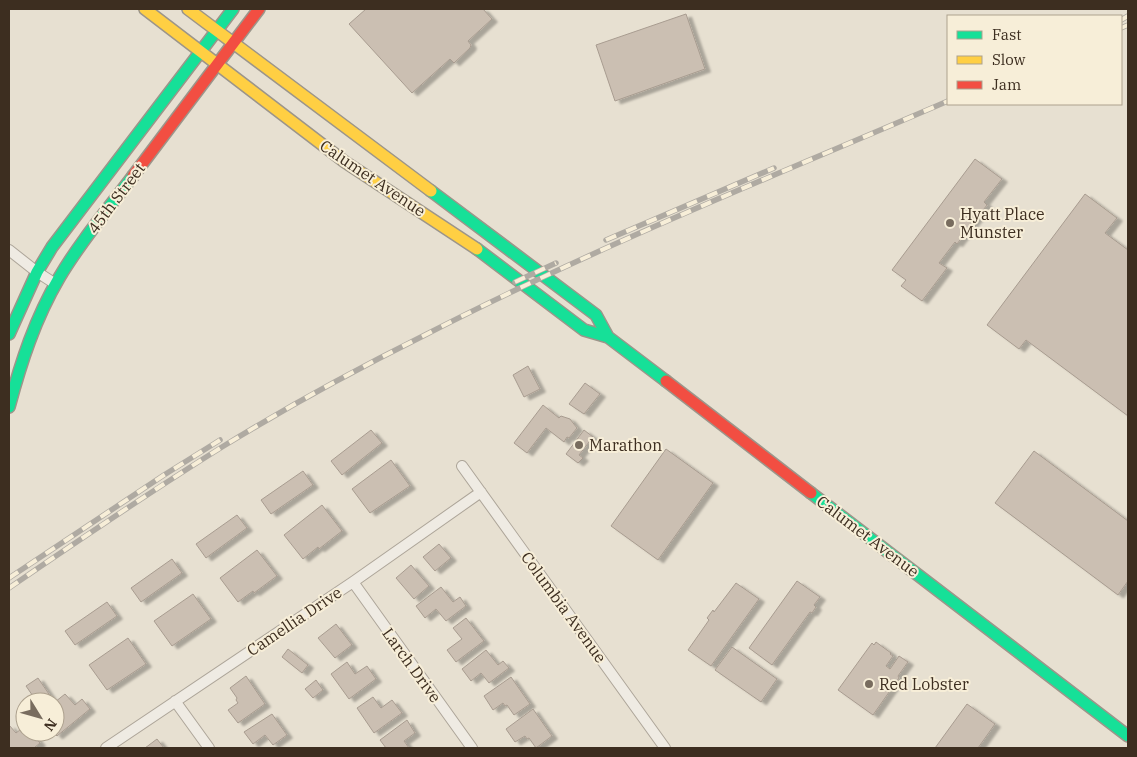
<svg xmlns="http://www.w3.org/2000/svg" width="1137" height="757" viewBox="0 0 1137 757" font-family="'IBM Plex Serif',serif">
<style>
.building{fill:#cbbfb2;stroke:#a89c90;filter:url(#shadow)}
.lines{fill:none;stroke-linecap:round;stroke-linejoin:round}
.street-casing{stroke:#ada599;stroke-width:12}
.fast-casing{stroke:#9c958a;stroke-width:14}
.slow-casing{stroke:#9c958a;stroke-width:14}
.jam-casing{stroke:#9c958a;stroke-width:14}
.street{stroke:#efebe3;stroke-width:10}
.fast{stroke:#16e098;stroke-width:11}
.slow{stroke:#ffcf43;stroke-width:11}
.jam{stroke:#f24e42;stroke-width:11}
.rail-casing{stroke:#afaaa2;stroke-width:5.5}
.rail{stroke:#f7eed8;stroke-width:4;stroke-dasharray:11;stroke-linecap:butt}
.poi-dot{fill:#786c5e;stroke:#f7eed8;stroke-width:2}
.labels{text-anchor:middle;stroke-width:4;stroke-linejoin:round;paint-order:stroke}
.street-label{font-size:16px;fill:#3d2e20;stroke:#f7eed8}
.poi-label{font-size:16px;fill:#3d2e20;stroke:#f7eed8;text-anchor:start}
</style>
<defs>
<filter id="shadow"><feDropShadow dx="5.5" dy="3" stdDeviation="1" flood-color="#0004"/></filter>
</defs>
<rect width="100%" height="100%" fill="#e7e0d1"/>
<!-- building -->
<path class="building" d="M 366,9 L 483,9 L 492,19 L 468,41 L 471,45 L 470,48 L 454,63 L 450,59 L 412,93 L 349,24 Z
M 686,14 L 705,69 L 615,101 L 596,45 Z
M 975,159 L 1002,179 L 984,202 L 987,205 L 957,244 L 955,242 L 939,263 L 947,268 L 922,301 L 901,286 L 906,280 L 892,270 Z
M 1085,194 L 1117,218 L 1105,233 L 1128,250 L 1128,416 L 1026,340 L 1019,349 L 987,325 Z
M 528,366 L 540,389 L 524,397 L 513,375 Z
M 585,383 L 600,394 L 584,414 L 569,404 Z
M 543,405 L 559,418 L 561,416 L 570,419 L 577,428 L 569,438 L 567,437 L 564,442 L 546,428 L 527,453 L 514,443 Z
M 371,430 L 382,443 L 342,475 L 331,461 Z
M 584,430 L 593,437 L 579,455 L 583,458 L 578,463 L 566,454 Z
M 666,449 L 713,483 L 658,560 L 611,526 Z
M 1034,451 L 1128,521 L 1128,581 L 1118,595 L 995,503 Z
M 391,460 L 410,486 L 370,513 L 352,489 Z
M 303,471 L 313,485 L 271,514 L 261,500 Z
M 322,505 L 342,531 L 319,549 L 318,547 L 303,559 L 284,535 Z
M 237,515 L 247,528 L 206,558 L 196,544 Z
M 439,544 L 451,558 L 435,571 L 423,557 Z
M 257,550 L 277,576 L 254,593 L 253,591 L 238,602 L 220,578 Z
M 172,559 L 182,573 L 141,602 L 131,588 Z
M 411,565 L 429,586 L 414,599 L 396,578 Z
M 797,581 L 820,597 L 814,605 L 816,607 L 812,613 L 810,612 L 772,665 L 749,648 Z
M 736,583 L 759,599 L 711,666 L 688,650 L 709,620 L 707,618 L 713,610 L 714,612 Z
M 441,587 L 453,602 L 460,597 L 466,606 L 446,621 L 436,609 L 425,618 L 416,606 Z
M 193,594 L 211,619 L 172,646 L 154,621 Z
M 107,602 L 117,616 L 75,645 L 65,631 Z
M 466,618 L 484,641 L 456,662 L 447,650 L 462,639 L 453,628 Z
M 336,624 L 352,645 L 335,658 L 318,638 Z
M 128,638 L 146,664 L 107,690 L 89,665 Z
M 876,642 L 891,653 L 890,654 L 893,656 L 886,666 L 890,669 L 899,656 L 908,662 L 898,676 L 899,678 L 873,715 L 838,690 L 872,643 L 874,645 Z
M 732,647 L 777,679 L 761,702 L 715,670 Z
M 288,649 L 308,665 L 302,673 L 282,657 Z
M 486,650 L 498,665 L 503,661 L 509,668 L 489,683 L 481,673 L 471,681 L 462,669 Z
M 347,662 L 355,674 L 367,666 L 376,679 L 349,699 L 331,674 Z
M 246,676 L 265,704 L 238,723 L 228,710 L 238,703 L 236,700 L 237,698 L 230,688 Z
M 511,677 L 530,704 L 514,715 L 507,705 L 505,706 L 503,703 L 493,710 L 484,696 Z
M 38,678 L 51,697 L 44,702 L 37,702 L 26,686 Z
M 316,680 L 323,690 L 313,698 L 305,689 Z
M 65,694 L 75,705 L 82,699 L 90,709 L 57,736 L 53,732 L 55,732 L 55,702 Z
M 373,697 L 381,708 L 392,700 L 402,713 L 374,733 L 357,708 Z
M 967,704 L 995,724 L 978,748 L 935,748 Z
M 533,709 L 552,736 L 536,748 L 529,738 L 527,739 L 525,736 L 515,742 L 506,729 Z
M 272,714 L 287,735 L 273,745 L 265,735 L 253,744 L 244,732 Z
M 407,720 L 415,733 L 404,741 L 409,748 L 386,748 L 380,740 Z
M 9,725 L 16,733 L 25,726 L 25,732 L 31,732 L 40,743 L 34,748 L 9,748 Z
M 157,739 L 164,748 L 145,748 Z"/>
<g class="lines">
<!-- street casing -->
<g class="street-casing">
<path id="street" d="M 9,250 L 37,272 L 54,283
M 462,466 L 665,748
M 353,582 L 472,748
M 175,701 L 209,748
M 106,748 L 353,582 L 481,492"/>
</g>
<!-- fast casing -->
<g class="fast-casing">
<path id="fast" d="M 431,191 L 596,315 L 608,337
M 477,249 L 584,330 L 608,337 L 666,381
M 9,334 L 37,272 L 52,247 L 233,9
M 9,407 C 21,362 35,319 59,278 C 80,242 108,209 133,176
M 811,493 L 1128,736"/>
</g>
<!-- slow casing -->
<g class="slow-casing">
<path id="slow" d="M 145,9 L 345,162 L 477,249
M 188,9 L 431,191"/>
</g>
<!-- jam casing -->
<g class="jam-casing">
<path id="jam" d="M 133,176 L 259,9
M 666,381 L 811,493"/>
</g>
<!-- street -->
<use href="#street" class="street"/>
<!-- fast -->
<use href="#fast" class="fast"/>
<!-- slow -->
<use href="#slow" class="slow"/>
<!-- jam -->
<use href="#jam" class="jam"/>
<!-- rail casing -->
<g class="rail-casing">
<path id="rail" d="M 1121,20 L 1128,16
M 1121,28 L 1128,25
M 606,240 L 774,168
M 515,282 L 556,263
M 9,578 L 164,475 L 220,440
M 9,588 C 79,540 150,492 222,447 C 287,407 355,370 423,336 C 593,248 772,177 948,101"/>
</g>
<!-- rail -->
<use href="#rail" class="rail"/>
</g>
<!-- markers -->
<g class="poi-dot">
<circle cx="950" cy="223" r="5"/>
<circle cx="579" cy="445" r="5"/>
<circle cx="869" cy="684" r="5"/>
</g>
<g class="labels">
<!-- street labels -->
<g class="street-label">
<text transform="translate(373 178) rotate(34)" y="6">Calumet Avenue</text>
<text transform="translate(116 198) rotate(-53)" y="6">45th Street</text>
<text transform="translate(868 536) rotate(37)" y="6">Calumet Avenue</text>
<text transform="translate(564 607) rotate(54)" y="6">Columbia Avenue</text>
<text transform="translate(294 621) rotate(-34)" y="6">Camellia Drive</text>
<text transform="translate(412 665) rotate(54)" y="6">Larch Drive</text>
</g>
<!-- poi labels -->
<g class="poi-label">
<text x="960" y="220">Hyatt Place<tspan x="960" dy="18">Munster</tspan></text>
<text x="589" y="451">Marathon</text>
<text x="879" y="690">Red Lobster</text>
</g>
</g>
<!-- border -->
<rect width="1137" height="757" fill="none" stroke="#3d2e20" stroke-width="20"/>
<!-- legend -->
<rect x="947" y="15" width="175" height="90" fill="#f7eed8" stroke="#ada18e"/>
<rect x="957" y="31" width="25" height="8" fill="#16e098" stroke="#ada18e"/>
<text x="992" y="40" font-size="15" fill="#3d2e20">Fast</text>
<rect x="957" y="56" width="25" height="8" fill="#ffcf43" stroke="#ada18e"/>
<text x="992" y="65" font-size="15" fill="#3d2e20">Slow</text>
<rect x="957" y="81" width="25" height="8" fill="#f24e42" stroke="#ada18e"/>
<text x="992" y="90" font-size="15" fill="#3d2e20">Jam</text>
<!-- north arrow -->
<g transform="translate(40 717) rotate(127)"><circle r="24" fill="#f7eed8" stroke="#ada18e"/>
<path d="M0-4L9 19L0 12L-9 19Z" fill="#786c5e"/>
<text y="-8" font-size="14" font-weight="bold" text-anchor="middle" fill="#3d2e20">N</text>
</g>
</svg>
